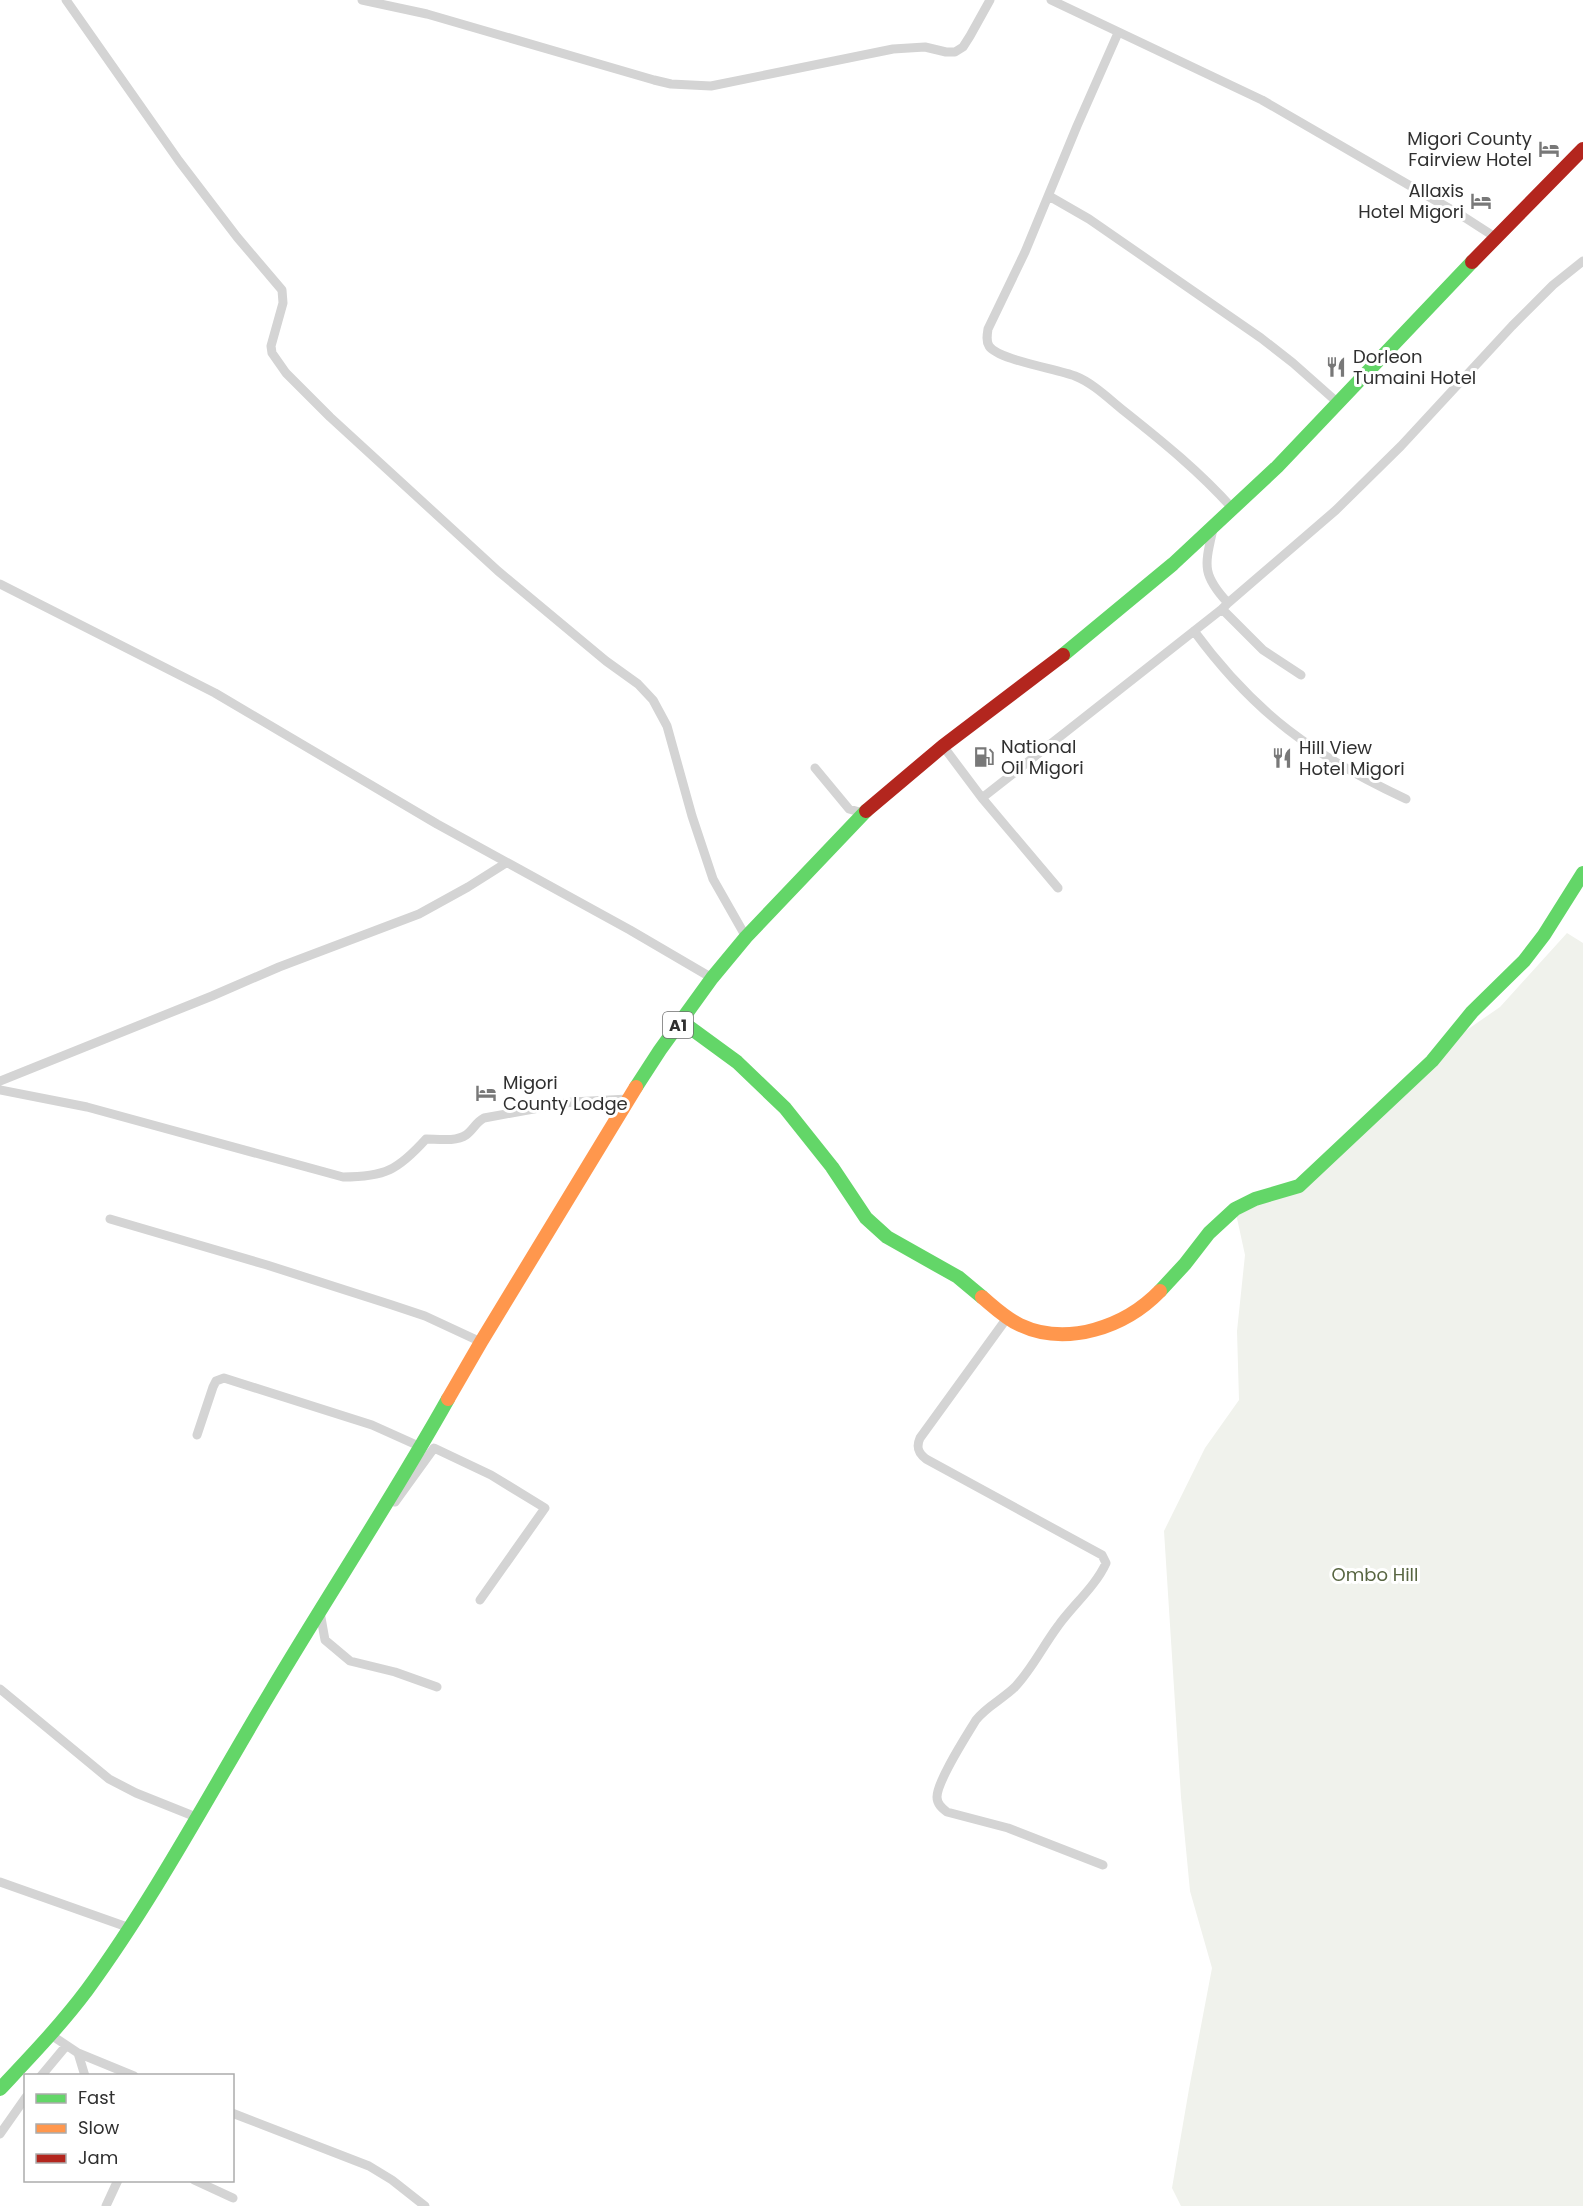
<svg xmlns="http://www.w3.org/2000/svg" width="1583" height="2206" viewBox="0 0 1583 2206" font-family="Poppins,sans-serif">
<style>
.green{fill:#f0f2ec}
.lines{fill:none;stroke-linecap:round;stroke-linejoin:round}
.street{stroke:#d4d4d4;stroke-width:9}
.fast{stroke:#63d668;stroke-width:14}
.slow{stroke:#ff974d;stroke-width:14}
.jam{stroke:#b3261e;stroke-width:14}
.labels{text-anchor:middle;stroke-width:6;stroke-linejoin:round;paint-order:stroke}
.shield{fill:#fff;stroke:#6e6e6e;stroke-width:1.5}
.shield-label{font-size:16px;font-weight:bold;fill:#303030}
.poi-label{font-size:18px;fill:#303030;stroke:#fff;text-anchor:start}
.park-label{font-size:18px;fill:#586642;stroke:#fff}
</style>
<rect width="100%" height="100%" fill="#fff"/>
<!-- green -->
<path class="green" d="M 1567,933 L 1583,943 L 1583,2206 L 1181,2206 L 1172,2188 L 1189,2089 L 1212,1968 L 1190,1891 L 1181,1797 L 1164,1531 L 1205,1448 L 1239,1400 L 1237,1331 L 1245,1255 L 1235,1209 L 1282,1192 L 1448,1043 L 1500,1007 Z"/>
<g class="lines">
<!-- street -->
<path class="street" d="M 66,0 L 179,161 L 237,237 L 282,290 L 283,303 L 271,346 L 272,353 L 286,373 L 330,417 L 498,571 L 606,661 L 638,684 L 653,700 L 667,726 L 692,816 L 713,879 L 746,937
M 362,0 L 427,14 L 654,80 L 671,84 L 711,86 L 893,49 L 925,47 L 946,52 L 955,52 L 963,47 L 970,36 L 990,0
M 1051,0 L 1262,100 L 1464,217 L 1495,237
M 1118,33 L 1077,126 L 1025,252 L 988,329 C 987,335 986,341 989,346 C 998,360 1058,369 1075,376 C 1093,383 1109,399 1124,411 C 1163,442 1200,472 1233,509
M 1049,196 L 1089,219 L 1261,338 L 1293,363 L 1337,402
M 1213,529 C 1205,565 1201,574 1228,603 L 1222,609 L 1263,650 L 1301,675
M 0,584 L 215,693 L 437,824 L 630,930 L 712,978
M 1228,603 L 1336,510 L 1401,446 L 1512,326 L 1553,285 L 1583,261
M 1194,631 C 1255,714 1314,756 1406,799
M 943,746 L 982,798
M 815,768 L 849,809 L 863,813
M 1058,888 L 982,798 L 1222,609
M 0,1081 L 212,996 L 279,967 L 419,914 L 468,887 L 506,863
M 0,1090 L 87,1107 L 343,1177 C 385,1177 398,1170 426,1139 C 437,1139 456,1142 466,1135 C 473,1130 476,1122 484,1118 L 572,1102 L 628,1099
M 110,1219 L 267,1265 L 392,1305 L 425,1316 L 481,1342
M 1007,1318 L 920,1438 C 916,1447 918,1453 926,1459 L 1102,1555 L 1106,1563 C 1095,1587 1073,1605 1058,1626 C 1043,1646 1032,1669 1015,1687 C 1003,1699 987,1706 976,1720 C 967,1735 937,1781 937,1797 C 937,1804 942,1808 947,1812 L 1008,1828 L 1103,1865
M 197,1435 L 213,1387 L 216,1381 L 224,1378 L 372,1425 L 421,1447
M 395,1502 L 434,1448 L 491,1475 L 545,1508 L 480,1600
M 320,1612 L 325,1640 L 350,1661 L 395,1672 L 437,1687
M 0,1689 L 109,1779 L 136,1793 L 196,1817
M 0,1882 L 130,1928
M 51,2035 L 78,2053 L 134,2076
M 78,2053 L 85,2076
M 41,2076 L 66,2046
M 232,2113 L 369,2166 L 392,2180 L 425,2206
M 0,2134 L 26,2097
M 194,2180 L 233,2198
M 106,2206 L 118,2180"/>
<!-- fast -->
<path class="fast" d="M 1063,655 L 1173,564 L 1277,467 L 1472,262
M 681,1021 L 737,1062 L 785,1108 L 832,1167 L 866,1218 L 887,1237 L 958,1277 L 982,1297
M 636,1087 L 660,1050 L 712,978 L 746,937 L 866,811
M 1160,1291 L 1185,1264 L 1209,1233 L 1235,1209 L 1255,1199 L 1299,1186 L 1432,1061 L 1472,1012 L 1524,961 L 1544,935 L 1583,873
M 0,2089 C 30,2057 60,2026 87,1990 C 155,1897 210,1793 270,1693 C 328,1595 392,1499 448,1399"/>
<!-- slow -->
<path class="slow" d="M 982,1297 C 994,1307 1005,1318 1020,1325 C 1067,1347 1125,1327 1160,1291
M 448,1399 L 481,1342 L 636,1087"/>
<!-- jam -->
<path class="jam" d="M 1472,262 L 1583,149
M 866,811 L 943,746 L 1063,655"/>
</g>
<!-- icons -->
<defs>
<g id="hotel-bare" transform="scale(1.62)"><path d="M-6-4.5h1.5V1H6V5H4.5V3h-9V5H-6ZM-4 0a1.8 1.8 0 1 1 3.6 0ZM.5 0V-2.5h3Q6-2.5 6 0Z" fill="#787878" stroke="#fff" stroke-width="2.5" paint-order="stroke"/></g>
<g id="restaurant-bare" transform="scale(1.62)"><path d="M-5-6h1v4h1v-4h1v4h1v-4h1v5L-1.5 .5V6h-2V.5L-5-1ZM5-6V6H3V1.5H1.5Q1.5-4 5-6Z" fill="#787878" stroke="#fff" stroke-width="2.5" paint-order="stroke"/></g>
<g id="fuel-bare" transform="scale(1.62)"><path d="M-5.5-6h7V0h2V4h1.3V-2.5L3-4.5l.8-.8L6-3V5H2.5V1h-1V6h-7ZM-4.2-4.7v3.2H.2V-4.7Z" fill="#787878" stroke="#fff" stroke-width="2.5" paint-order="stroke"/></g>
</defs>
<g fill-rule="evenodd">
<use href="#hotel-bare" x="1549" y="149"/>
<use href="#hotel-bare" x="1481" y="201"/>
<use href="#restaurant-bare" x="1336" y="367"/>
<use href="#fuel-bare" x="984" y="757"/>
<use href="#restaurant-bare" x="1282" y="758"/>
<use href="#hotel-bare" x="486" y="1093"/>
</g>
<g class="labels">
<!-- shield labels -->
<rect class="shield" x="663" y="1012" width="30" height="26" rx="4.5"/>
<g class="shield-label">
<text x="678" y="1031">A1</text>
</g>
<!-- poi labels -->
<g class="poi-label">
<text x="1532" y="145" text-anchor="end">Migori County<tspan x="1532" dy="21">Fairview Hotel</tspan></text>
<text x="1464" y="197" text-anchor="end">Allaxis<tspan x="1464" dy="21">Hotel Migori</tspan></text>
<text x="1353" y="363">Dorleon<tspan x="1353" dy="21">Tumaini Hotel</tspan></text>
<text x="1001" y="753">National<tspan x="1001" dy="21">Oil Migori</tspan></text>
<text x="1299" y="754">Hill View<tspan x="1299" dy="21">Hotel Migori</tspan></text>
<text x="503" y="1089">Migori<tspan x="503" dy="21">County Lodge</tspan></text>
</g>
<!-- park labels -->
<g class="park-label">
<text x="1375" y="1581">Ombo Hill</text>
</g>
</g>
<!-- legend -->
<rect x="24" y="2074" width="210" height="108" fill="#ffffff" stroke="#acacac" stroke-width="1.5"/>
<rect x="36" y="2094" width="30" height="9" fill="#63d668" stroke="#acacac" stroke-width="1.5"/>
<text x="78" y="2104" font-size="18" fill="#303030">Fast</text>
<rect x="36" y="2124" width="30" height="9" fill="#ff974d" stroke="#acacac" stroke-width="1.5"/>
<text x="78" y="2134" font-size="18" fill="#303030">Slow</text>
<rect x="36" y="2154" width="30" height="9" fill="#b3261e" stroke="#acacac" stroke-width="1.5"/>
<text x="78" y="2164" font-size="18" fill="#303030">Jam</text>
</svg>
